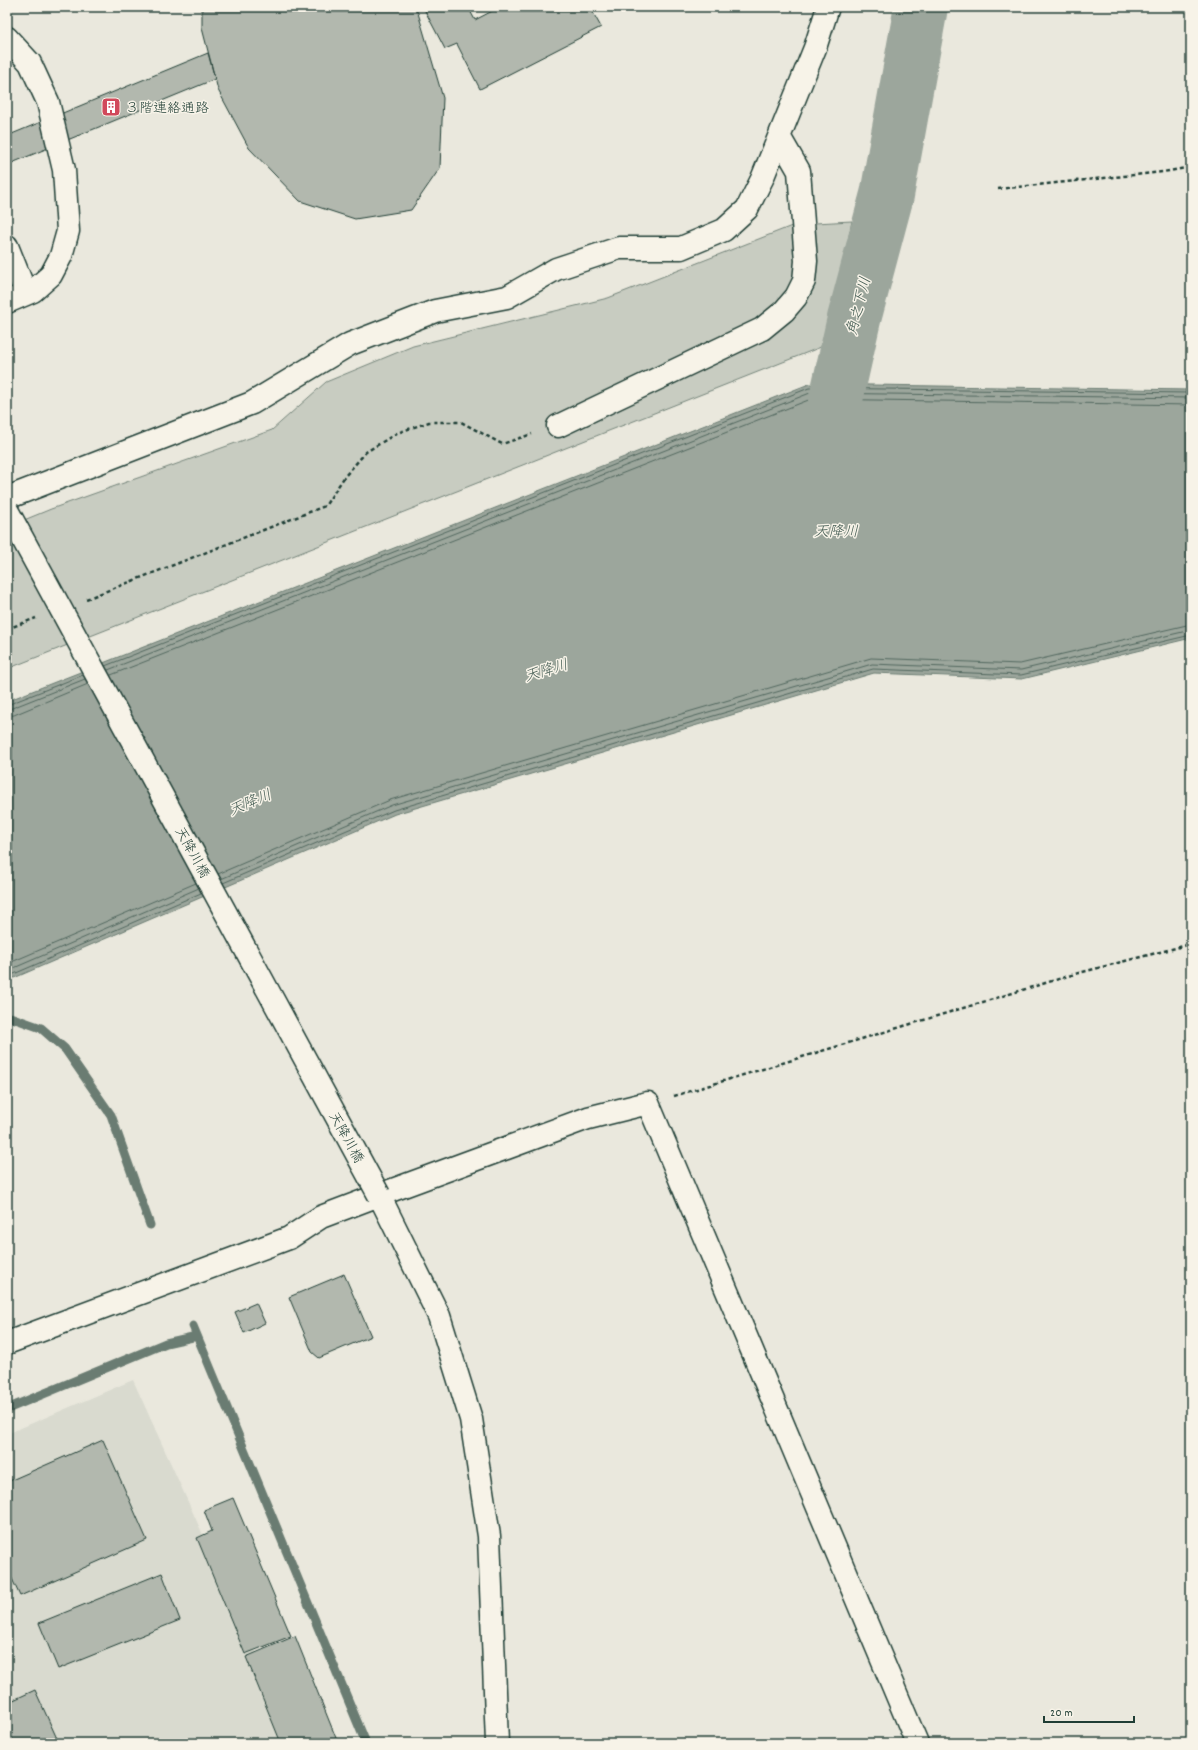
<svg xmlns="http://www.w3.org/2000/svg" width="1198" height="1750" viewBox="0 0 1198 1750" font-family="Dekko,'Klee One',sans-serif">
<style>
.built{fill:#d9dacf}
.green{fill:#c8ccc1;stroke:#74847a}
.water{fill:#9ca69c;stroke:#6a7c72}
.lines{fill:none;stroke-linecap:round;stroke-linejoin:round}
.shore{stroke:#51675e;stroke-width:1}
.stream{stroke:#6a7c72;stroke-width:9}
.river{stroke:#9ca69c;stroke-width:54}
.building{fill:#b2b8ae;stroke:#1f3d34}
.minor-casing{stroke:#1f3d34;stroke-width:25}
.path{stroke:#1f3d34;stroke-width:2.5;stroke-dasharray:4 3;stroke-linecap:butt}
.minor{stroke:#f7f3e8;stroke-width:22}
.minor-bridge-casing{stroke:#1f3d34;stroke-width:25;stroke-linecap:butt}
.minor-bridge{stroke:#f7f3e8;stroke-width:22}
.labels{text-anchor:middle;stroke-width:3;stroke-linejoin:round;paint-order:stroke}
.poi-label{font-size:14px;fill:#1f3d34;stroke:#f7f3e8;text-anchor:start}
.street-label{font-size:14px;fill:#1f3d34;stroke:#f7f3e8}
.water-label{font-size:15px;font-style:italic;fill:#445c53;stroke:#f7f3e8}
</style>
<rect width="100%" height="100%" fill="#eae8dd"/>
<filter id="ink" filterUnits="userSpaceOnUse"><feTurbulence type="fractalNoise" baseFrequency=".025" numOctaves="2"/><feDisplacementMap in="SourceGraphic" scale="8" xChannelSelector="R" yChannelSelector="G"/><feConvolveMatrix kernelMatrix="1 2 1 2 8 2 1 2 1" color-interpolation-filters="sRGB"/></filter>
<g filter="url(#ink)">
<!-- built -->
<path class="built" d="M 133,1380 L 297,1743 L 7,1743 L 7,1434 Z"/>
<!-- green -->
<path class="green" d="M 852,221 L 826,345 L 7,669 L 7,527 L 51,509 L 272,430 L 326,382 L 413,346 L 608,298 L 797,224 Z"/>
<!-- water -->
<path class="water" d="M 809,384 L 1191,390 L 1191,638 L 1022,679 L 874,673 L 395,814 L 7,981 L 7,701 Z"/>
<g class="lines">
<!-- shore -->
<path class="shore" d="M 105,666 L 809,388 L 1191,393
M 108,670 L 810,393 L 1191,398
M 111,675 L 811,399 L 1191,405
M 7,705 L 83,675
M 7,710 L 85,679
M 7,716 L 14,715 L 88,684
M 218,874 L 390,800 L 871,658 L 1020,664 L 1191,624
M 221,879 L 392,805 L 872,664 L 1021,670 L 1191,630
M 223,883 L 394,810 L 873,669 L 1021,675 L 1191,635
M 7,964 L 196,883
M 7,971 L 199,888
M 7,977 L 201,893"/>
<!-- stream -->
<path class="stream" d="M 7,1018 L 10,1017 L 41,1028 L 65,1049 L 111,1115 L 150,1225
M 193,1326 L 366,1743
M 7,1409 L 166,1343 L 197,1336"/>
<!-- river -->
<path class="river" d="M 831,458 L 830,426 L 854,319 L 887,195 L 921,7"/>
</g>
<!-- building -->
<path class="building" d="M 202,7 L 414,7 L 418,13 L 443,98 L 440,168 L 411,210 L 355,219 L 300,201 L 249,148 L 218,90 L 202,28 Z
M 423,7 L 468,7 L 475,20 L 500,7 L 600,7 L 592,11 L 601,27 L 480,89 L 457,44 L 445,49 Z
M 208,53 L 215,79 L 7,165 L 7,136 Z
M 344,1274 L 371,1336 L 319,1358 L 312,1352 L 289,1297 Z
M 256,1303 L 265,1323 L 244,1333 L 235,1312 Z
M 103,1440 L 147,1540 L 20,1596 L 7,1568 L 7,1482 Z
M 233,1498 L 291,1636 L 245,1654 L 197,1538 L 212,1531 L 204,1510 Z
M 162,1573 L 180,1620 L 58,1669 L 39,1623 Z
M 295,1636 L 338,1743 L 281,1743 L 246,1657 Z
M 35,1690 L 59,1743 L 7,1743 L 7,1703 Z
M 212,1739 L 214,1743 L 203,1743 Z"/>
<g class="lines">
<!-- minor casing -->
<g class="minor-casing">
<path id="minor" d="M 7,38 L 30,63 L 48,102 L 64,170 L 68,231 L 61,256 L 51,275 L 33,291 L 7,302
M 7,246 L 26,294
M 558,426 L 762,329 L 784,311 L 796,297 L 804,281 L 806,261 L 799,171 L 780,138
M 7,498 L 252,403 L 350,344 L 435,311 L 507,297 L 556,269 L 619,248 L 681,248 L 724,230 L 747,209 L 762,179 L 815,48 L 828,7
M 379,1195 L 439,1316 L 471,1419 L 489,1536 L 497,1743
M 7,1343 L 289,1238 L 321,1217 L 379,1195 L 588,1118 L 648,1103 L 917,1743"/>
</g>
<!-- path -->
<path class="path" d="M 998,189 L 1163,172 L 1191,167
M 86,599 L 325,506 L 345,476 L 366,452 L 397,433 L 429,422 L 461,422 L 502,444 L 532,434
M 7,629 L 36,618
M 674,1096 L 1075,974 L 1191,944"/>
<!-- minor -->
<use href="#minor" class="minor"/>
<!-- minor-bridge casing -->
<g class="minor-bridge-casing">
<path id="minor-bridge" d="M 7,510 L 379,1195"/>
</g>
<!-- minor-bridge -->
<use href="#minor-bridge" class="minor-bridge"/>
</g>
</g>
<!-- icons -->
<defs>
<g id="building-square" transform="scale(1)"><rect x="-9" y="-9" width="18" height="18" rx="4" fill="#d1495b" stroke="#f7f3e8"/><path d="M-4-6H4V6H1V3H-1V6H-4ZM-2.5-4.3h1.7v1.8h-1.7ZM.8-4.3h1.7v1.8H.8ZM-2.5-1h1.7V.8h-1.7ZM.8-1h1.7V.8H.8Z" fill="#fff"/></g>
</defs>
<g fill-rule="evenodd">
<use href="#building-square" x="111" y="107"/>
</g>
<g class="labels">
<!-- poi labels -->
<g class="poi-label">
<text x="125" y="112">３階連絡通路</text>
</g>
<!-- street labels -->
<g class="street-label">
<text transform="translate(193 852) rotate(61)" y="5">天降川橋</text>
<text transform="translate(347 1137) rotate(61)" y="5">天降川橋</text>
</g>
<!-- water labels -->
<g class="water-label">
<text transform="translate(858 306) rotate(-76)" y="5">角之下川</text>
<text x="836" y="536">天降川</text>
<text transform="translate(546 670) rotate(-17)" y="5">天降川</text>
<text transform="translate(250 802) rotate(-23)" y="5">天降川</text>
</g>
</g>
<!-- margin -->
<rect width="1198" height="1750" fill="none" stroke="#f7f3e8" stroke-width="24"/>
<rect x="12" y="12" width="1174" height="1726" fill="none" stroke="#1f3d34" stroke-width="1.5" filter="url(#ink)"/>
<!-- scale -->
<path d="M1044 1716v6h90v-6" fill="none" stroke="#1f3d34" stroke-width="2"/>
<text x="1050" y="1716" font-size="12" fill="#1f3d34" stroke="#f7f3e8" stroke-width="3" paint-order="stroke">20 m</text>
</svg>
